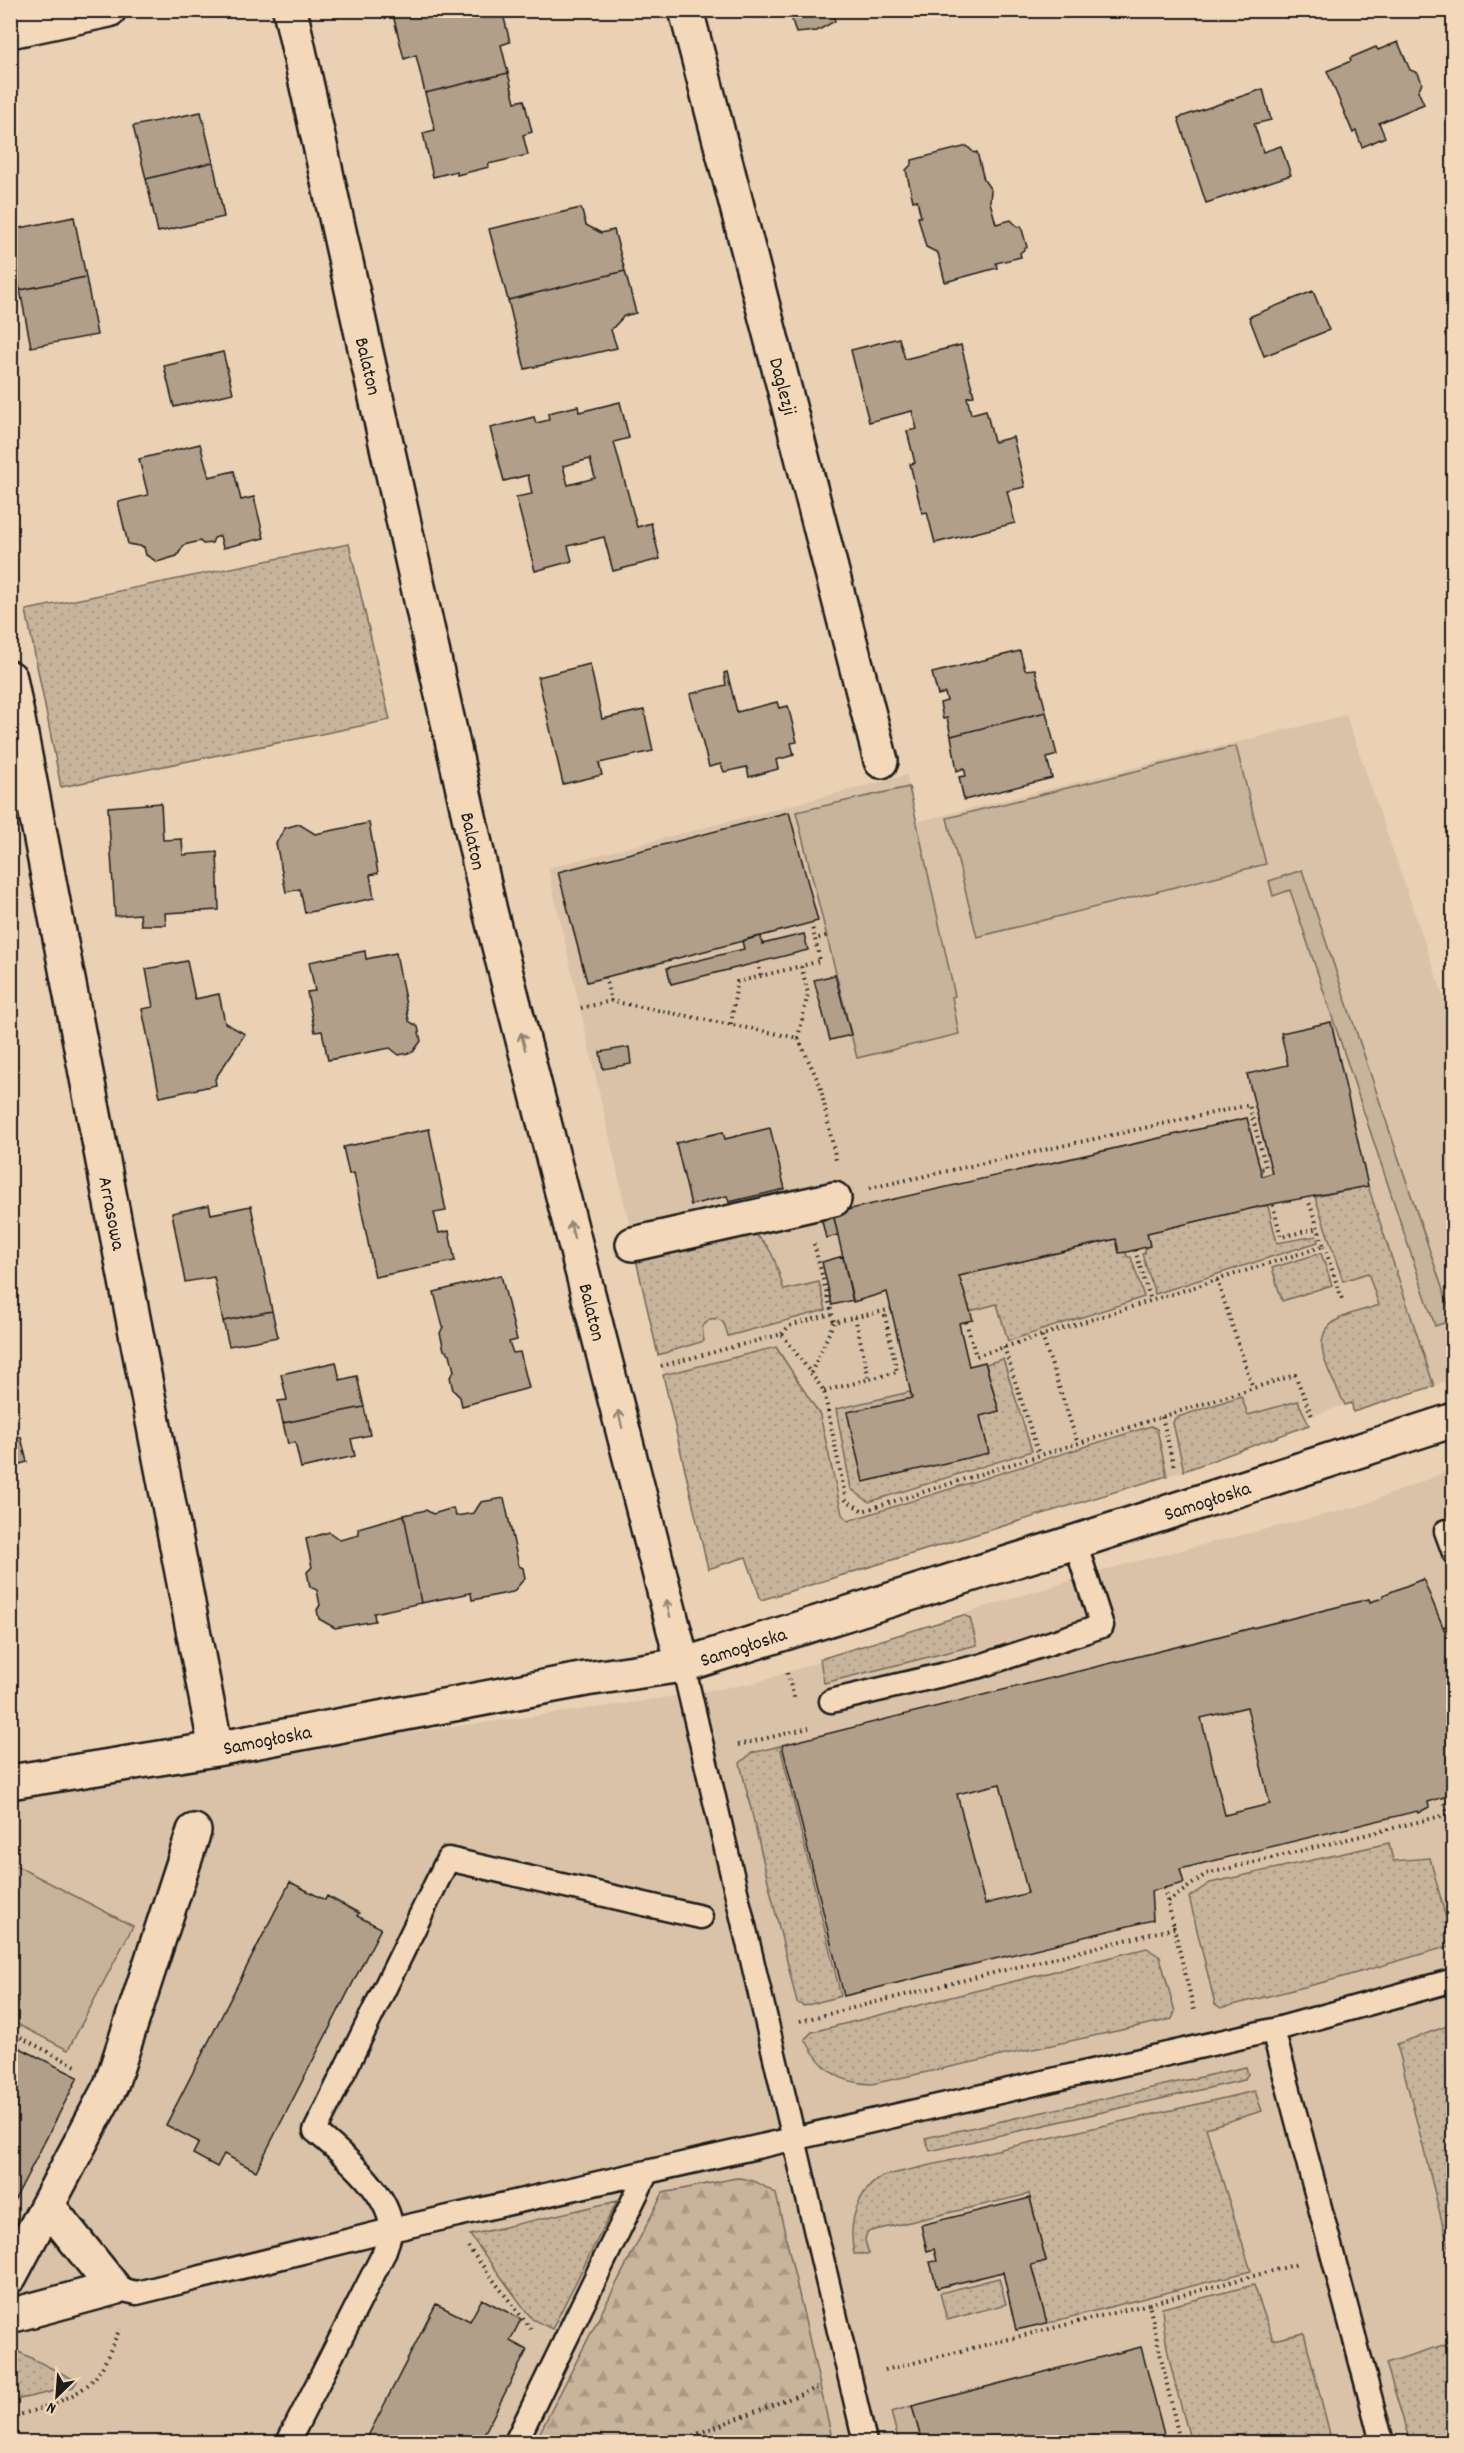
<svg xmlns="http://www.w3.org/2000/svg" width="1464" height="2453" viewBox="0 0 1464 2453" font-family="Dekko,sans-serif">
<style>
.built{fill:#d9c2a7}
.grass{fill:url(#grass-dots);stroke:#72685c;stroke-width:1.5}
.forest{fill:url(#forest-firs);stroke:#72685c;stroke-width:1.5}
.garden{fill:#c8b39b;stroke:#72685c;stroke-width:1.5}
.building{fill:#b19f89;stroke:#1c1c1c;stroke-width:1.5;fill-rule:evenodd}
.lines{fill:none;stroke-linecap:round;stroke-linejoin:round}
.service-casing{stroke:#1c1c1c;stroke-width:27}
.pedestrian-casing{stroke:#1c1c1c;stroke-width:38}
.minor-casing{stroke:#1c1c1c;stroke-width:38}
.path{stroke:#1c1c1c;stroke-width:4;stroke-dasharray:1.5 4.5;stroke-linecap:butt}
.service{stroke:#f3d9ba;stroke-width:22}
.pedestrian{stroke:#f3d9ba;stroke-width:33}
.minor{stroke:#f3d9ba;stroke-width:33}
.oneway{stroke:#928473}
.labels{text-anchor:middle;stroke-width:4.5;stroke-linejoin:round;paint-order:stroke}
.street-label{font-size:20px;fill:#1c1c1c;stroke:#f3d9ba}
</style>
<defs>
<pattern id="grass-dots" width="8" height="8" patternUnits="userSpaceOnUse" patternTransform="scale(1.5)"><rect width="8" height="8" fill="#c8b39b"/><path d="M2 2h.1M6 6h.1" fill="none" stroke="#ab9985" stroke-width="1.8" stroke-linecap="round"/></pattern>
<pattern id="forest-firs" width="22" height="20" patternUnits="userSpaceOnUse" patternTransform="scale(1.5)"><rect width="22" height="20" fill="#c8b39b"/><path d="M5 1l3.5 6h-7zM16 11l3.5 6h-7z" fill="#ab9985"/></pattern>
</defs>
<rect width="100%" height="100%" fill="#ead1b4"/>
<filter id="ink" filterUnits="userSpaceOnUse"><feTurbulence type="fractalNoise" baseFrequency=".0167" numOctaves="2"/><feDisplacementMap in="SourceGraphic" scale="12" xChannelSelector="R" yChannelSelector="G"/><feConvolveMatrix kernelMatrix="1 2 1 2 8 2 1 2 1" color-interpolation-filters="sRGB"/></filter>
<g filter="url(#ink)">
<!-- built -->
<path class="built" d="M 1346,715 L 1453,1024 L 1449,1025 L 1454,1039 L 1453,1379 L 1353,1412 L 1351,1403 L 1306,1418 L 1309,1425 L 1184,1471 L 761,1600 L 746,1557 L 708,1569 L 548,868 L 907,775 L 916,822 Z
M 1453,1469 L 1453,2442 L 11,2442 L 11,1794 L 227,1757 L 631,1703 L 755,1683 L 988,1606 L 1129,1563 L 1360,1506 Z"/>
<!-- grass -->
<path class="grass" d="M 349,544 L 390,720 L 61,787 L 26,610 Z
M 1368,1186 L 1434,1386 L 1353,1412 L 1352,1403 L 1345,1405 C 1334,1380 1303,1337 1339,1319 C 1351,1312 1366,1310 1379,1305 L 1368,1273 L 1343,1281 L 1315,1197 Z
M 1262,1206 L 1268,1206 L 1277,1243 L 1316,1236 L 1318,1242 L 1155,1294 L 1142,1254 L 1145,1253 L 1147,1233 Z
M 754,1234 C 774,1246 777,1269 784,1290 L 819,1282 L 826,1310 L 728,1336 C 725,1325 724,1317 710,1319 L 702,1327 L 704,1341 L 658,1355 L 635,1255 Z
M 1116,1239 L 1128,1257 L 1131,1257 L 1144,1297 L 1008,1341 L 997,1304 L 970,1311 L 959,1276 Z
M 1321,1253 L 1332,1285 L 1282,1301 L 1272,1268 Z
M 776,1347 L 820,1415 L 842,1514 L 848,1521 L 1151,1426 L 1157,1429 L 1167,1476 L 761,1600 L 746,1557 L 708,1569 L 663,1375 Z
M 1003,1359 L 1032,1451 L 869,1502 L 851,1489 L 836,1409 L 910,1392 L 912,1398 L 986,1454 L 988,1454 L 980,1416 L 999,1411 L 986,1364 Z
M 1241,1396 L 1248,1415 L 1298,1401 L 1309,1425 L 1184,1471 L 1173,1423 L 1175,1418 Z
M 963,1615 L 970,1618 L 977,1645 L 824,1683 L 820,1659 Z
M 780,1746 L 841,1996 L 804,2006 L 797,2003 L 740,1763 L 752,1753 Z
M 1389,1843 L 1393,1861 L 1430,1858 L 1453,1945 L 1336,1979 L 1221,2008 L 1215,2004 L 1189,1897 L 1210,1883 Z
M 1147,1948 L 1160,1957 L 1175,2012 L 1172,2019 L 872,2084 C 838,2083 821,2069 805,2039 L 812,2032 Z
M 1453,2024 L 1454,2024 L 1453,2265 L 1397,2044 Z
M 1246,2067 L 1248,2074 L 1244,2080 L 930,2151 L 925,2138 Z
M 1255,2091 L 1262,2111 L 1206,2128 L 1251,2271 L 1047,2323 L 1031,2265 L 1046,2261 L 1029,2194 L 867,2232 L 865,2240 L 869,2254 L 854,2254 C 848,2225 855,2192 883,2176 Z
M 617,2201 L 552,2329 L 532,2319 L 470,2235 Z
M 999,2278 L 1006,2304 L 947,2320 L 940,2293 Z
M 1254,2285 L 1273,2340 L 1304,2333 L 1332,2442 L 1191,2442 C 1179,2398 1165,2354 1162,2308 Z
M 1453,2342 L 1453,2442 L 1410,2442 L 1386,2363 Z
M 11,2348 L 77,2381 L 73,2387 L 11,2401 Z"/>
<!-- forest -->
<path class="forest" d="M 736,2178 C 752,2178 763,2185 776,2194 L 833,2442 L 535,2442 L 663,2193 Z"/>
<!-- garden -->
<path class="garden" d="M 1236,746 L 1266,864 L 977,937 L 947,818 Z
M 909,787 L 955,996 L 952,997 L 959,1034 L 857,1058 L 796,812 Z
M 1302,870 L 1453,1320 L 1435,1326 L 1290,890 L 1273,896 L 1269,881 Z
M 13,1864 L 133,1926 L 68,2050 L 11,2021 L 10,1869 Z
M 912,2406 L 922,2442 L 899,2442 L 891,2412 Z"/>
<!-- building -->
<path class="building" d="M 408,10 L 502,10 L 510,42 L 501,45 L 508,73 L 425,93 L 416,55 L 404,59 L 393,15 Z
M 756,10 L 781,10 L 758,18 Z
M 789,10 L 832,10 L 835,21 L 817,31 L 796,33 Z
M 1398,42 L 1410,70 L 1418,73 L 1422,83 L 1418,91 L 1424,104 L 1379,123 L 1385,137 L 1362,147 L 1356,131 L 1353,133 L 1327,71 L 1351,61 L 1350,58 L 1376,47 L 1378,50 Z
M 508,73 L 515,102 L 524,100 L 532,132 L 523,135 L 528,155 L 488,164 L 489,167 L 457,175 L 457,171 L 433,177 L 423,133 L 435,130 L 425,93 Z
M 1263,89 L 1271,120 L 1254,124 L 1263,152 L 1281,146 L 1291,175 L 1206,203 L 1178,118 Z
M 201,112 L 213,162 L 146,179 L 133,126 Z
M 967,146 L 974,153 L 977,152 L 984,180 L 991,190 L 990,202 L 996,224 L 1011,220 L 1018,227 L 1021,226 L 1027,247 L 1020,253 L 1021,257 L 996,263 L 997,268 L 945,282 L 938,253 L 926,247 L 918,217 L 921,217 L 917,200 L 913,201 L 906,170 L 912,164 L 912,160 Z
M 213,162 L 224,217 L 158,232 L 146,179 Z
M 581,208 L 586,225 L 601,233 L 614,230 L 625,271 L 508,300 L 489,229 Z
M 74,217 L 86,277 L 20,290 L 10,244 L 10,230 Z
M 625,271 L 636,313 L 624,316 L 611,330 L 617,348 L 525,369 L 508,300 Z
M 86,277 L 97,335 L 31,347 L 20,290 Z
M 1313,291 L 1329,330 L 1264,356 L 1249,317 Z
M 1454,330 L 1454,353 L 1445,334 Z
M 899,338 L 905,359 L 961,345 L 974,396 L 967,397 L 971,414 L 986,410 L 994,442 L 1013,437 L 1025,487 L 1007,491 L 1015,523 L 935,543 L 927,512 L 922,513 L 910,464 L 915,463 L 907,431 L 917,429 L 912,411 L 869,422 L 851,350 Z
M 223,352 L 233,393 L 174,407 L 164,366 Z
M 620,402 L 629,438 L 614,442 L 637,527 L 651,523 L 660,559 L 613,571 L 604,537 L 568,546 L 572,561 L 535,571 L 516,497 L 532,494 L 528,475 L 504,481 L 490,428 L 534,417 L 536,423 L 549,420 L 548,413 L 578,406 L 579,412 ZM 590,459 L 595,478 L 568,485 L 563,466 Z
M 200,444 L 209,477 L 234,471 L 241,500 L 254,497 L 264,538 L 223,548 L 220,536 L 214,538 L 212,543 L 203,544 L 200,541 L 184,545 L 177,556 L 157,562 L 146,555 L 144,547 L 128,544 L 118,502 L 148,495 L 139,459 Z
M 1020,651 L 1025,670 L 1035,669 L 1046,712 L 951,736 L 947,718 L 943,719 L 940,703 L 947,701 L 945,693 L 938,695 L 932,673 Z
M 590,664 L 602,719 L 644,710 L 653,751 L 599,763 L 602,775 L 563,784 L 538,677 Z
M 727,672 L 737,712 L 777,702 L 779,708 L 788,706 L 797,742 L 791,743 L 794,755 L 776,760 L 778,769 L 749,777 L 747,767 L 724,772 L 721,764 L 709,767 L 690,694 L 726,685 L 724,673 Z
M 1046,712 L 1057,755 L 1047,758 L 1052,778 L 964,800 L 959,777 L 966,776 L 964,768 L 957,771 L 951,736 Z
M 161,803 L 163,840 L 182,839 L 183,855 L 217,852 L 219,910 L 165,913 L 166,925 L 141,925 L 140,914 L 115,916 L 108,807 Z
M 789,812 L 818,921 L 587,982 L 558,872 Z
M 369,823 L 378,873 L 370,875 L 374,898 L 305,913 L 300,889 L 286,892 L 276,843 L 285,828 L 299,824 L 315,834 Z
M 804,934 L 808,950 L 671,984 L 667,968 L 744,949 L 742,941 L 751,938 L 761,936 L 762,944 Z
M 365,951 L 366,959 L 396,953 L 409,1021 L 418,1027 L 421,1041 L 413,1052 L 399,1055 L 390,1048 L 328,1060 L 322,1031 L 315,1032 L 307,992 L 315,991 L 309,962 Z
M 187,961 L 195,999 L 219,994 L 225,1023 L 245,1034 L 215,1079 L 216,1085 L 160,1097 L 142,1009 L 153,1007 L 146,969 Z
M 835,975 L 851,1035 L 830,1040 L 814,980 Z
M 1331,1022 L 1368,1186 L 1262,1206 L 1147,1233 L 1150,1246 L 1127,1252 L 1119,1253 L 1116,1239 L 959,1276 L 973,1320 L 959,1323 L 969,1366 L 985,1362 L 999,1411 L 980,1416 L 989,1453 L 863,1482 L 847,1412 L 912,1398 L 887,1292 L 853,1302 L 833,1213 L 1247,1118 L 1262,1176 L 1272,1173 L 1247,1074 L 1288,1065 L 1281,1033 Z
M 629,1047 L 631,1064 L 603,1069 L 600,1052 Z
M 770,1128 L 785,1189 L 729,1202 L 727,1196 L 691,1205 L 676,1143 L 723,1132 L 725,1139 Z
M 429,1129 L 446,1211 L 434,1213 L 439,1233 L 449,1231 L 455,1261 L 375,1277 L 354,1173 L 349,1174 L 343,1147 Z
M 209,1205 L 211,1214 L 251,1206 L 272,1311 L 223,1321 L 214,1277 L 185,1282 L 172,1213 Z
M 833,1214 L 838,1235 L 826,1238 L 821,1217 Z
M 843,1256 L 853,1300 L 832,1305 L 822,1262 Z
M 501,1275 L 517,1340 L 509,1342 L 513,1353 L 520,1352 L 529,1388 L 462,1406 L 460,1397 L 453,1390 L 450,1377 L 454,1371 L 450,1354 L 444,1350 L 440,1333 L 443,1327 L 434,1292 Z
M 272,1311 L 278,1337 L 229,1346 L 223,1321 Z
M 336,1362 L 340,1380 L 357,1376 L 364,1407 L 283,1423 L 278,1401 L 287,1400 L 281,1374 Z
M 364,1407 L 370,1435 L 351,1439 L 355,1456 L 301,1468 L 295,1442 L 288,1444 L 283,1423 Z
M 10,1433 L 12,1439 L 21,1437 L 27,1462 L 10,1467 Z
M 504,1498 L 519,1566 L 523,1568 L 525,1578 L 513,1592 L 472,1600 L 471,1593 L 421,1603 L 404,1515 L 426,1510 L 433,1514 L 453,1508 L 456,1516 L 474,1513 L 481,1502 Z
M 404,1515 L 421,1603 L 374,1613 L 375,1621 L 335,1628 L 319,1619 L 317,1610 L 320,1605 L 317,1590 L 310,1587 L 307,1572 L 312,1567 L 306,1539 L 329,1532 L 340,1540 L 359,1535 L 358,1528 Z
M 1423,1579 L 1454,1653 L 1454,1794 L 1428,1802 L 1429,1807 L 1418,1813 L 1417,1811 L 1180,1869 L 1184,1883 L 1151,1891 L 1153,1920 L 844,1996 L 782,1745 L 1369,1599 L 1370,1602 L 1383,1598 L 1383,1595 ZM 1247,1707 L 1270,1804 L 1225,1815 L 1201,1718 ZM 1000,1784 L 1028,1893 L 985,1904 L 957,1794 Z
M 1454,1623 L 1454,1653 L 1443,1627 Z
M 290,1882 L 325,1900 L 327,1896 L 359,1913 L 357,1916 L 381,1928 L 256,2171 L 224,2154 L 217,2167 L 193,2154 L 199,2142 L 166,2125 Z
M 10,2043 L 78,2077 L 10,2209 Z
M 1030,2198 L 1046,2261 L 1031,2265 L 1047,2323 L 1016,2330 L 1003,2272 L 937,2288 L 930,2262 L 937,2261 L 934,2249 L 927,2251 L 921,2225 Z
M 482,2299 L 521,2319 L 510,2341 L 527,2350 L 480,2442 L 365,2442 L 436,2304 L 470,2321 Z
M 1141,2347 L 1166,2442 L 922,2442 L 912,2406 Z"/>
<g class="lines">
<!-- service casing -->
<g class="service-casing">
<path id="service" d="M 1446,1531 L 1454,1553
M 683,1665 L 865,2442
M 831,1701 L 980,1666 L 1102,1626 L 1075,1542
M 1273,2030 L 1382,2442
M 114,2288 L 137,2293 L 391,2230 L 1273,2030 L 1454,1980
M 288,2442 L 384,2253 C 386,2246 390,2237 391,2230 C 392,2194 340,2152 315,2131 L 448,1859 L 701,1917
M 516,2442 L 646,2174"/>
</g>
<!-- pedestrian casing -->
<g class="pedestrian-casing">
<path id="pedestrian" d="M 633,1244 L 834,1199
M 10,2276 L 111,2085 L 194,1831
M 10,2316 L 114,2288 L 48,2206"/>
</g>
<!-- minor casing -->
<g class="minor-casing">
<path id="minor" d="M 290,10 L 490,911 L 683,1665
M 686,10 L 881,761
M 10,31 L 109,10
M 10,678 L 216,1749
M 10,1782 L 216,1749 L 586,1679 L 683,1665 L 1075,1542 L 1454,1420"/>
</g>
<!-- path -->
<path class="path" d="M 811,923 L 815,939
M 758,962 L 761,976
M 605,977 L 611,1001
M 581,1008 L 611,1001 L 798,1038 L 820,1085 L 836,1160
M 731,1024 L 737,982 L 801,966
M 798,1038 L 808,993 L 801,966 L 820,961 L 815,939 L 826,936
M 870,1188 L 1249,1105 L 1266,1168 L 1261,1169
M 1273,1205 L 1281,1237 L 1318,1228
M 814,1244 L 834,1322 L 884,1311
M 1324,1246 L 1342,1299
M 1135,1250 L 1151,1301
M 1217,1280 L 1253,1388
M 855,1317 L 869,1379
M 966,1322 L 976,1356 L 1324,1246 L 1308,1199
M 782,1334 L 789,1326 L 831,1314
M 1042,1336 L 1078,1444
M 1004,1347 L 1039,1455
M 661,1366 L 782,1334 L 824,1391 L 846,1500 L 863,1511 L 1295,1375 L 1312,1416
M 811,1373 L 834,1322
M 824,1391 L 897,1372 L 884,1311 L 891,1309
M 1162,1417 L 1174,1467
M 787,1673 L 795,1701
M 738,1745 L 809,1728
M 1443,1797 L 1454,1837
M 1164,1888 L 1174,1928
M 1168,1902 L 1206,1874 L 1454,1813
M 800,2021 L 1174,1928 L 1195,2014
M 10,2032 L 76,2066
M 468,2247 L 531,2329
M 1149,2304 L 1298,2264
M 885,2370 L 1149,2304 L 1180,2442
M 10,2418 C 40,2408 82,2399 100,2371 C 108,2358 113,2342 120,2329
M 676,2442 L 817,2388"/>
<!-- service -->
<use href="#service" class="service"/>
<!-- pedestrian -->
<use href="#pedestrian" class="pedestrian"/>
<!-- minor -->
<use href="#minor" class="minor"/>
</g>
<!-- one-way arrows -->
<defs><path id="oneway-shaft" d="M-6 0H5M1.5-3L5.5 0L1.5 3" fill="none" stroke-width="1.6" stroke-linecap="round" stroke-linejoin="round" transform="scale(1.5)"/></defs>
<g class="oneway">
<use href="#oneway-shaft" transform="translate(523 1041) rotate(-104)"/>
<use href="#oneway-shaft" transform="translate(572 1230) rotate(-104)"/>
<use href="#oneway-shaft" transform="translate(620 1419) rotate(-104)"/>
<use href="#oneway-shaft" transform="translate(668 1608) rotate(-104)"/>
</g>
</g>
<g class="labels">
<!-- street labels -->
<g class="street-label">
<text transform="translate(369 366) rotate(77)" y="7">Balaton</text>
<text transform="translate(784 386) rotate(75)" y="7">Daglezji</text>
<text transform="translate(474 841) rotate(78)" y="7">Balaton</text>
<text transform="translate(113 1213) rotate(79)" y="7">Arrasowa</text>
<text transform="translate(593 1312) rotate(76)" y="7">Balaton</text>
<text transform="translate(1207 1500) rotate(-18)" y="7">Samogłoska</text>
<text transform="translate(743 1646) rotate(-18)" y="7">Samogłoska</text>
<text transform="translate(267 1739) rotate(-11)" y="7">Samogłoska</text>
</g>
</g>
<!-- margin -->
<rect width="1464" height="2453" fill="none" stroke="#f3d9ba" stroke-width="36"/>
<rect x="18" y="18" width="1428" height="2417" fill="none" stroke="#1c1c1c" stroke-width="2" filter="url(#ink)"/>
<!-- north arrow -->
<g transform="translate(57 2396) rotate(205)" stroke="#f3d9ba" stroke-width="4.5" paint-order="stroke">
<path d="M0-4.5L10 22L0 15L-10 22Z" fill="#1c1c1c"/>
<text y="-9" font-size="16" font-weight="bold" text-anchor="middle" fill="#1c1c1c">N</text>
</g>
</svg>
